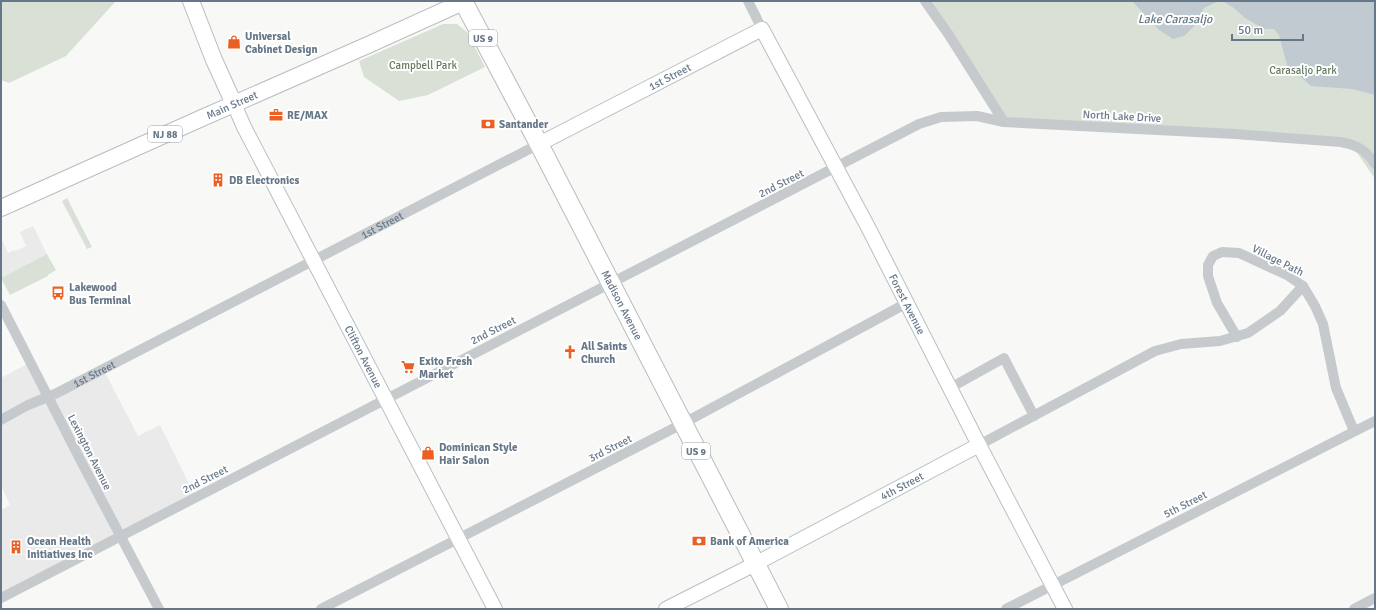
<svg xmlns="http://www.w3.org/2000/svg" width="1376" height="610" viewBox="0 0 1376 610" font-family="Signika,sans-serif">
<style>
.built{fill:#e9eae9}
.green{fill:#d9e1d7}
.water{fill:#c1cad0}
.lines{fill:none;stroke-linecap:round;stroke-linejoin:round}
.secondary-casing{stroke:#babfc4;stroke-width:16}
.primary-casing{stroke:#b9bdc1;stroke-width:18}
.highway-casing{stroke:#b8bcbf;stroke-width:20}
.street{stroke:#c6cacd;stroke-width:10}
.secondary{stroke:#fff;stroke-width:14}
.primary{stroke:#fff;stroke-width:16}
.highway{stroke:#fff;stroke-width:18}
.labels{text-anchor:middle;stroke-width:4;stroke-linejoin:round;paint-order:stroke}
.shield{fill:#fff;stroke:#94a0ac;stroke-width:1}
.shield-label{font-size:10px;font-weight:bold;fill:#678}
.poi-label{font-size:11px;font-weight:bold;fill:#678;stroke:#fff;text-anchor:start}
.park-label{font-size:11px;fill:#657a61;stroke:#fff}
.street-label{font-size:11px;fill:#678;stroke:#fff}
.water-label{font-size:12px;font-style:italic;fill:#627883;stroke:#fff}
</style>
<rect width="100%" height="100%" fill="#f8f9f6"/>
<!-- built -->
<path class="built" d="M 33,226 L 47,254 L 1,278 L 1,241 L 2,240 L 8,253 L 14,250 L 15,251 L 26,246 L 20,232 Z
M 29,363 L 46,394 L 101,365 L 138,436 L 160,425 L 197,500 L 1,600 L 1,510 L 10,505 L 1,485 L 1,378 Z"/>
<!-- green -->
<path class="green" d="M 1,1 L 116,1 L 66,56 L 9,83 L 1,80 Z
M 925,1 L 1375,1 L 1375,179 L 1351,144 L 1004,122 Z
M 443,24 L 457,24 L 467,32 L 485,67 L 428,95 L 399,101 L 364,77 L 359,61 Z
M 67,198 L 92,247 L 87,249 L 62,201 Z
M 47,254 L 56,270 L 48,275 L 48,276 L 10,295 L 1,278 Z"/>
<!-- water -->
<path class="water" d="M 1132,1 L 1219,1 L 1204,8 L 1195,25 L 1184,36 L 1173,39 L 1159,30 Z
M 1222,1 L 1375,1 L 1375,95 L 1352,89 L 1311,86 L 1287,65 L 1279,35 L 1274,29 L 1264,29 L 1245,18 L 1234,8 Z"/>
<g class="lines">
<!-- secondary casing -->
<g class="secondary-casing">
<g id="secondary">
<path id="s2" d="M 234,104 L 244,127 L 495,609"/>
<path id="s3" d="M 539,144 L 762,29 L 869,229 L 979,445 L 1065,609"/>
<path id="s4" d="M 666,609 L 755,564 L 979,445"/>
</g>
</g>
<!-- primary casing -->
<g class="primary-casing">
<g id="primary">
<path d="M 191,1 L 214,60 L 234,104"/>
<path id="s5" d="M 1,208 L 202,118 L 368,45 L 463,2"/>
</g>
</g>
<!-- highway casing -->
<g class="highway-casing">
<g id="highway">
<path id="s6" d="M 463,1 L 539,144 L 779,609"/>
</g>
</g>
<!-- street -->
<g class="street">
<path d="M 748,1 L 762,29"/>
<path d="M 925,1 L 949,35 L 1004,122"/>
<path d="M 1,305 L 83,465 L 159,609"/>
<path d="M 1237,337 L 1217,303 L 1208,276 L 1208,265 L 1213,256 L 1222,252 L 1239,253 L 1287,275 L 1303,286 L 1315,306 L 1323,324 L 1336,388 L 1354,431"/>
<path d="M 950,388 L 1004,358 L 1034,416"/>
<path id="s1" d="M 1,420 L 28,405 L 55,394 L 539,144"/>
<path d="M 979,445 L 1155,351 L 1181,344 L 1220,341 L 1248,333 L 1280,311 L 1303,286"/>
<path d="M 1,598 L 919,124 L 941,117 L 977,116 L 1004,122 L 1235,134 L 1341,142 C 1357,145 1366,150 1375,164"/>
<path d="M 321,609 L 682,424 L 907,303"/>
<path d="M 1006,609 L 1375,421"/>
<path d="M 1354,609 L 1375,598"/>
</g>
<!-- secondary -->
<use href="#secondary" class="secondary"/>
<!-- primary -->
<use href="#primary" class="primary"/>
<!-- highway -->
<use href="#highway" class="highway"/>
</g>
<!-- icons -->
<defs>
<g id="shop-bare" transform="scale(1.08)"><path d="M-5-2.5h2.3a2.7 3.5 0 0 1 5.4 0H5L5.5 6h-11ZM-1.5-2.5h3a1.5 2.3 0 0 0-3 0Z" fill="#ea5f24" stroke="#fff" stroke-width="2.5" paint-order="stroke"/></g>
<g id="office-bare" transform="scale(1.08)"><path d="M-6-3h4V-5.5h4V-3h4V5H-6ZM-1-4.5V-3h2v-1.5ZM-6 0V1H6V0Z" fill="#ea5f24" stroke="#fff" stroke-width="2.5" paint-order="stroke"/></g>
<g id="bank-bare" transform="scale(1.08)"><path d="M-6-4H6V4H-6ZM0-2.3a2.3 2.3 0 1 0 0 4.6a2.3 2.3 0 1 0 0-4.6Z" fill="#ea5f24" stroke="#fff" stroke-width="2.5" paint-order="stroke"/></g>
<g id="building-bare" transform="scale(1.08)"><path d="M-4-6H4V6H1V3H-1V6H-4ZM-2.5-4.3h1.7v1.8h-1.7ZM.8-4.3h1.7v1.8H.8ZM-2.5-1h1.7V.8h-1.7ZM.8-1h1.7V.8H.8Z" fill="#ea5f24" stroke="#fff" stroke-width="2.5" paint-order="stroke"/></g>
<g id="bus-bare" transform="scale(1.08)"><path d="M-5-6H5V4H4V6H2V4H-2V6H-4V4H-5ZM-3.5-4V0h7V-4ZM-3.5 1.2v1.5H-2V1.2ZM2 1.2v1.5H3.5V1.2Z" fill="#ea5f24" stroke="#fff" stroke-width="2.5" paint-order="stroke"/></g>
<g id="church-bare" transform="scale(1.08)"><path d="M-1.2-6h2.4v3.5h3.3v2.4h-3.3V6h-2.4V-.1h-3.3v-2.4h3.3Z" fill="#ea5f24" stroke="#fff" stroke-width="2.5" paint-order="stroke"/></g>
<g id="supermarket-bare" transform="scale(1.08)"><path d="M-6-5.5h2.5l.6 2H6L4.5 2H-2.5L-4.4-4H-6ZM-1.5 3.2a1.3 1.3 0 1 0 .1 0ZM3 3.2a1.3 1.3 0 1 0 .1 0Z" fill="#ea5f24" stroke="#fff" stroke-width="2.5" paint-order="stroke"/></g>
</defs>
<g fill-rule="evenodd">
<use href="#shop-bare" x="234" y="42"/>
<use href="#office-bare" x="276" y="115"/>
<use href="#bank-bare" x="488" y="124"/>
<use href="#building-bare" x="218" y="180"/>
<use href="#bus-bare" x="58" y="293"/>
<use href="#church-bare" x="570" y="352"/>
<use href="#supermarket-bare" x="408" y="367"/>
<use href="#shop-bare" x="428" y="453"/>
<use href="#bank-bare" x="699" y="541"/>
<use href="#building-bare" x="16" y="547"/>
</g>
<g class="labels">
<!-- shield labels -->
<g class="shield">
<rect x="469" y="30" width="28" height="16" rx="3"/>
<rect x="148" y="126" width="34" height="16" rx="3"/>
<rect x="682" y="443" width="28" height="16" rx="3"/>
</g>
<g class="shield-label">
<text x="483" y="42">US 9</text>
<text x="165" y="138">NJ 88</text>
<text x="696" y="455">US 9</text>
</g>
<!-- poi labels -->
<g class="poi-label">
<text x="245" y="40">Universal<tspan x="245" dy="13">Cabinet Design</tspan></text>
<text x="287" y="119">RE/MAX</text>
<text x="499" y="128">Santander</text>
<text x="229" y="184">DB Electronics</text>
<text x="69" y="291">Lakewood<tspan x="69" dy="13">Bus Terminal</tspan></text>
<text x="581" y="350">All Saints<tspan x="581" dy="13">Church</tspan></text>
<text x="419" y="365">Exito Fresh<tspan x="419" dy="13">Market</tspan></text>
<text x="439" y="451">Dominican Style<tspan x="439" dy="13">Hair Salon</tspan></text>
<text x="27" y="545">Ocean Health<tspan x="27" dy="13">Initiatives Inc</tspan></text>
<text x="710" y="545">Bank of America</text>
</g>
<!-- park labels -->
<g class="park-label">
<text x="423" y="69">Campbell Park</text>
<text x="1303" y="74">Carasaljo Park</text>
</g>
<!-- street labels -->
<g class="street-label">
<text dy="4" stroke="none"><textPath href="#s3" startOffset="147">1st Street</textPath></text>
<text dy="4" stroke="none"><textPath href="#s5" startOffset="253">Main Street</textPath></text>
<text transform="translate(1122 116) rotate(3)" y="4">North Lake Drive</text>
<text transform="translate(781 183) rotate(-27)" y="4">2nd Street</text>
<text dy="4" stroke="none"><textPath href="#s1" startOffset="428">1st Street</textPath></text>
<text transform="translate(1278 260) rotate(27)" y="4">Village Path</text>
<text dy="4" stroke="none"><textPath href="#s3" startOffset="562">Forest Avenue</textPath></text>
<text dy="4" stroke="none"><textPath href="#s6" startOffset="343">Madison Avenue</textPath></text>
<text transform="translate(493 330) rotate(-27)" y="4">2nd Street</text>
<text dy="4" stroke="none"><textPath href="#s2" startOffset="284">Clifton Avenue</textPath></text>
<text dy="4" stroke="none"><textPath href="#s1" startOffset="104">1st Street</textPath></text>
<text transform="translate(610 448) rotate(-27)" y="4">3rd Street</text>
<text transform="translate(90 452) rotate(63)" y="4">Lexington Avenue</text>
<text transform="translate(205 479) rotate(-27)" y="4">2nd Street</text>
<text dy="4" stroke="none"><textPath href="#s4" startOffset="266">4th Street</textPath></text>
<text transform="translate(1185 504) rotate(-27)" y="4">5th Street</text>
</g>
<!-- water labels -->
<g class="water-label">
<text x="1175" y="23">Lake Carasaljo</text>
</g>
</g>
<!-- border -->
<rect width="1376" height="610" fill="none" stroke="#667788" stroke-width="4"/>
<!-- scale -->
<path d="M1232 34v6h71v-6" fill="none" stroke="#667788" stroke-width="2"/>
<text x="1238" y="34" font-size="12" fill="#667788" stroke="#ffffff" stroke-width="3" paint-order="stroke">50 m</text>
</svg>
